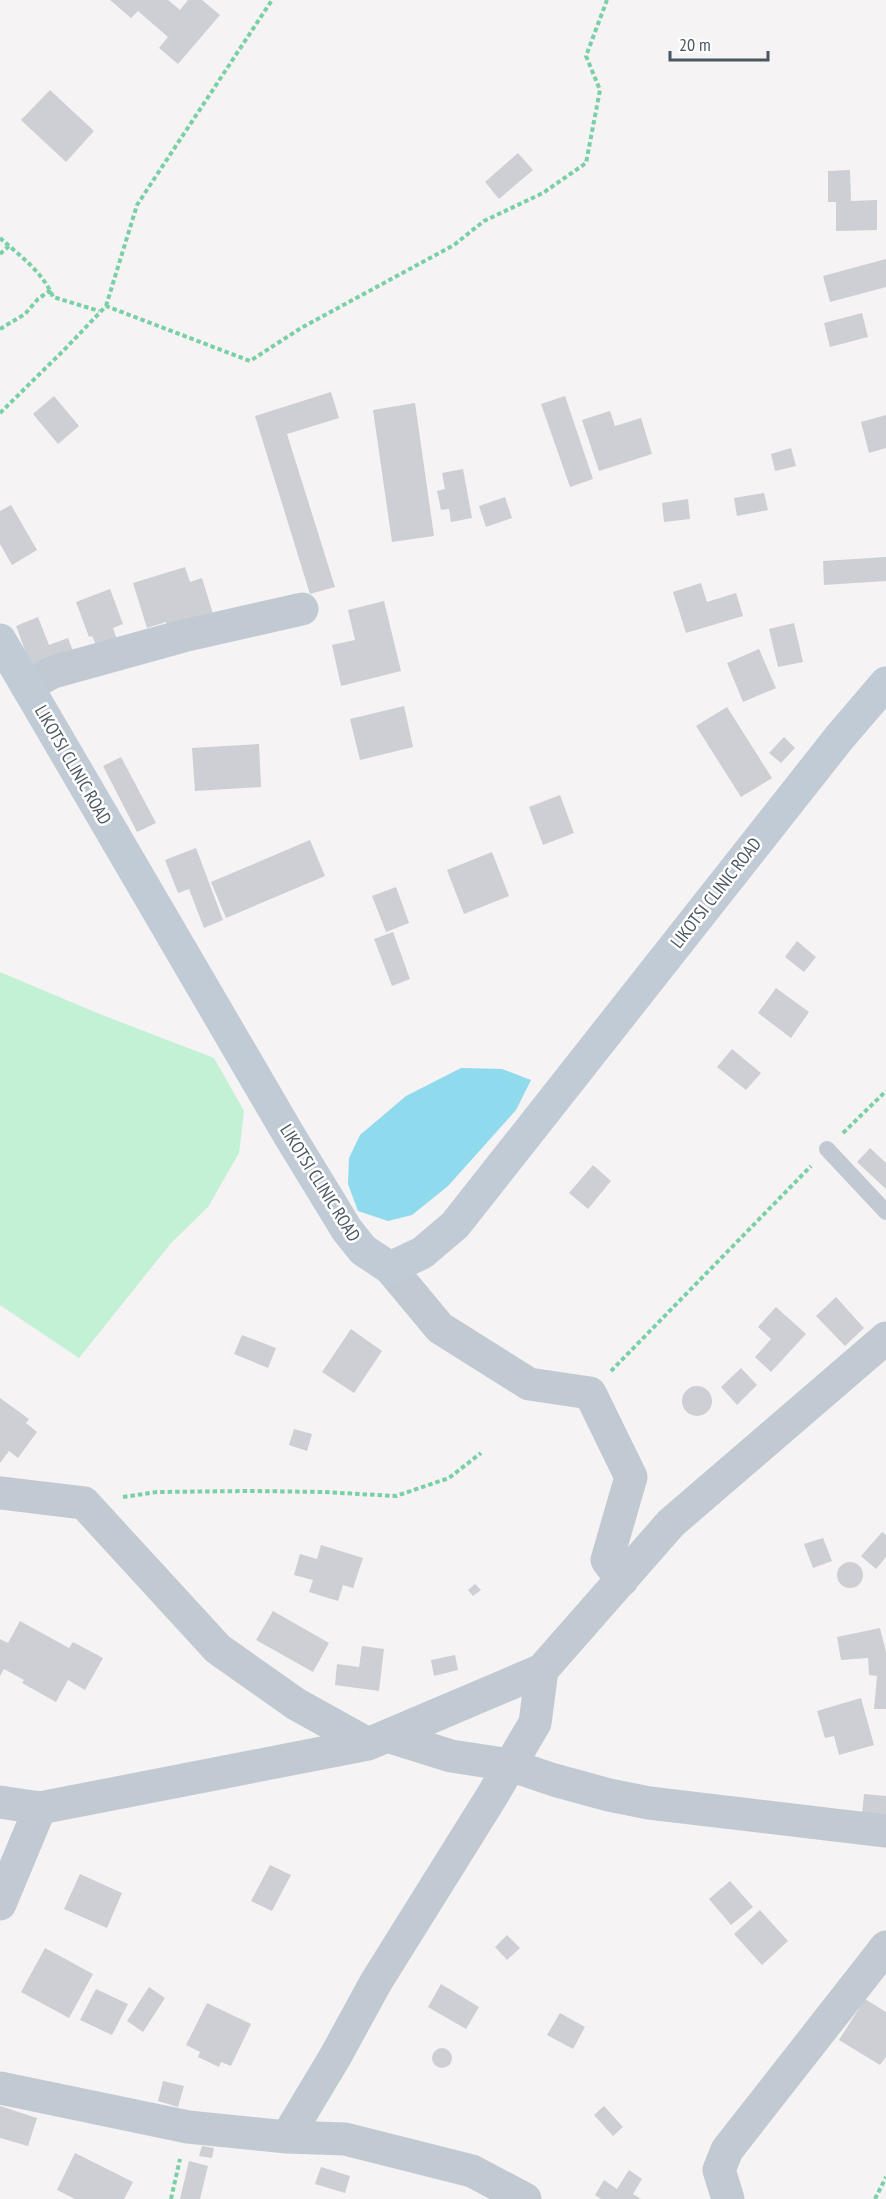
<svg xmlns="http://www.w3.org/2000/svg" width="886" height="2199" viewBox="0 0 886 2199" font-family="'PT Sans Narrow',sans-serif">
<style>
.green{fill:#c3f1d5}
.water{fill:#90daee}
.building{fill:#cdcfd5}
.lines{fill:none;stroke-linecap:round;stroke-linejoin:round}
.path{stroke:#7ad0a6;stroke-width:4;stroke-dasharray:4.5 3;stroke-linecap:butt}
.lane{stroke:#c1cad2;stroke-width:16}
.street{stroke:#c1cad2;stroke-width:33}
.secondary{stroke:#c1cbd6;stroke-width:33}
.labels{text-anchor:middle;stroke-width:5;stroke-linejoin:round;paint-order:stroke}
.street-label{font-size:18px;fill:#4a5661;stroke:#fff}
</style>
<rect width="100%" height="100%" fill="#f5f3f3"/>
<!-- green -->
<path class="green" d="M 0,972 L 97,1013 L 214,1058 L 244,1111 L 239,1153 L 208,1207 L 171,1243 L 79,1358 L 0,1305 Z"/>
<!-- water -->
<path class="water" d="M 461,1068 L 502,1069 L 531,1080 L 516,1110 L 448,1186 L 412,1215 L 388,1221 L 358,1211 L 348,1184 L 349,1158 L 360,1135 L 406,1096 Z"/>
<!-- building -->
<path class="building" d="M 110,0 L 168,0 L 180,10 L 188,0 L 202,0 L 220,15 L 178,64 L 159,48 L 168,37 L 138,11 L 131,18 Z
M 50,90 L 94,131 L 66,162 L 21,120 Z
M 518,153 L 533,170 L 499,199 L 485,182 Z
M 850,170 L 851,201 L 877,200 L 877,230 L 836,231 L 836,202 L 828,202 L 828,171 Z
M 886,259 L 886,287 L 830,302 L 823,276 Z
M 862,313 L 868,337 L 830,347 L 824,323 Z
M 331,392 L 339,418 L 287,434 L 335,587 L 310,594 L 255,416 Z
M 54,396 L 79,426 L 58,444 L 33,414 Z
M 565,396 L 593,479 L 570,487 L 541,404 Z
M 415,403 L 434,536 L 392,542 L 373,410 Z
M 610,411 L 615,426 L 641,418 L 652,454 L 599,471 L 582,420 Z
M 886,415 L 886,448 L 869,453 L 861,422 Z
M 791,448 L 796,466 L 775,471 L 771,454 Z
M 463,469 L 472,518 L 451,522 L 449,509 L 441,510 L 437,491 L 445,489 L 442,473 Z
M 764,493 L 768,510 L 737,516 L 734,498 Z
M 505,497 L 512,518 L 486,527 L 479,506 Z
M 688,499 L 690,519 L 664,522 L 662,503 Z
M 11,505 L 37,550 L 12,565 L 0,544 L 0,511 Z
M 886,557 L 886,581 L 824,585 L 823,561 Z
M 185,567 L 190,582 L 202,578 L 213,614 L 168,628 L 166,622 L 147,628 L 133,583 Z
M 701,583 L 707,602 L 736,593 L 743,616 L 686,633 L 673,592 Z
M 110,589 L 123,624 L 113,628 L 117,640 L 97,647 L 92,636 L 89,637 L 76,602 Z
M 384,601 L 401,671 L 341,686 L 332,645 L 355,640 L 348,610 Z
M 38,617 L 49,645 L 68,638 L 75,656 L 33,672 L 16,626 Z
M 794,623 L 803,662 L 778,667 L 769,629 Z
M 759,649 L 776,688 L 743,702 L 727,663 Z
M 404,706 L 413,747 L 360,760 L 350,719 Z
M 727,707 L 772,778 L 741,797 L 696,726 Z
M 784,737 L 795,748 L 781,763 L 769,753 Z
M 259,744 L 261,787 L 195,791 L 192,748 Z
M 121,757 L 156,823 L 137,832 L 103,766 Z
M 560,795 L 574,833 L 543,845 L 529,807 Z
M 310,840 L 325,876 L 226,918 L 211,882 Z
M 196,848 L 223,920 L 204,928 L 189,889 L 178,893 L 165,860 Z
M 492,852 L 509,896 L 464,914 L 447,870 Z
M 396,887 L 409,923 L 386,932 L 372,896 Z
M 393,932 L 410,979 L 392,986 L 374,939 Z
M 797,941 L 816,957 L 804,972 L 785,957 Z
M 776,988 L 809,1012 L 791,1038 L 758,1013 Z
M 732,1049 L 761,1073 L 746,1090 L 717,1067 Z
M 870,1148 L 886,1163 L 886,1189 L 857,1162 Z
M 593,1165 L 611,1181 L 588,1209 L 569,1193 Z
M 836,1297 L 864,1328 L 845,1346 L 816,1316 Z
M 776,1307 L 806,1334 L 771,1372 L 755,1357 L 771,1339 L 758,1327 Z
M 351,1329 L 382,1351 L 354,1393 L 322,1372 Z
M 242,1335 L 276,1348 L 268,1368 L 234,1354 Z
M 741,1368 L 757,1385 L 737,1405 L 721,1387 Z
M682 1401a15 15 0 1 1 30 0a15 15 0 1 1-30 0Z
M 0,1398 L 29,1419 L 26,1423 L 37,1432 L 18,1458 L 9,1451 L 0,1463 Z
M 294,1429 L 312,1434 L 307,1451 L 289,1445 Z
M 882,1532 L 886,1535 L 886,1557 L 876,1569 L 861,1556 Z
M 823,1538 L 832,1561 L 813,1568 L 804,1544 Z
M 321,1545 L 363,1558 L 353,1588 L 343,1585 L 338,1601 L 309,1592 L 313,1580 L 294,1575 L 300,1554 L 317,1559 Z
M837 1575a13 13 0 1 1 26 0a13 13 0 1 1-26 0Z
M 475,1584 L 481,1590 L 473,1596 L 468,1590 Z
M 273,1611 L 329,1643 L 313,1672 L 256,1640 Z
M 20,1621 L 69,1648 L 73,1642 L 103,1658 L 85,1690 L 68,1680 L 56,1702 L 22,1683 L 24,1680 L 4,1669 L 0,1676 L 0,1639 L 8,1643 Z
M 880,1628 L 886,1652 L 886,1709 L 874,1709 L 877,1676 L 869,1675 L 868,1658 L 841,1660 L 837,1637 Z
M 362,1646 L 384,1649 L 379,1691 L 335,1685 L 337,1664 L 359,1667 Z
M 455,1655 L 458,1670 L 434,1676 L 431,1660 Z
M 861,1698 L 874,1745 L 839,1755 L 834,1736 L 825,1738 L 817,1711 Z
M 864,1794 L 886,1796 L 886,1816 L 862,1814 Z
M 270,1865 L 291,1875 L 272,1911 L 251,1901 Z
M 80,1874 L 122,1893 L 107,1928 L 64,1909 Z
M 730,1881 L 753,1907 L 731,1925 L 709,1899 Z
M 760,1910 L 788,1941 L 762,1965 L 734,1934 Z
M 507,1935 L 520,1948 L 507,1960 L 495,1947 Z
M 45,1948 L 93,1974 L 69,2018 L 21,1992 Z
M 441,1984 L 479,2007 L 466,2029 L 428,2007 Z
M 149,1987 L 165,1998 L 143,2032 L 127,2021 Z
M 96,1989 L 128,2004 L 112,2035 L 80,2020 Z
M 865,1999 L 886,2012 L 886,2057 L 880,2065 L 839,2040 Z
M 207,2003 L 251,2024 L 231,2066 L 221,2062 L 219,2067 L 198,2057 L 200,2052 L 186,2045 Z
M 560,2013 L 585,2027 L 573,2049 L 547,2035 Z
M432 2058a10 10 0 1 1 20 0a10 10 0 1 1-20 0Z
M 163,2081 L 184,2086 L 178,2107 L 158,2101 Z
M 0,2106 L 37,2118 L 28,2146 L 0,2138 Z
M 604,2106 L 623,2127 L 613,2136 L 594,2115 Z
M 202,2146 L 214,2148 L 212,2158 L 199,2156 Z
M 75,2153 L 133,2182 L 124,2199 L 75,2199 L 57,2190 Z
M 189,2161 L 208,2166 L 200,2199 L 180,2199 Z
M 321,2167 L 350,2176 L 345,2193 L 315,2184 Z
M 629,2170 L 642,2179 L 633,2194 L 641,2199 L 601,2199 L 595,2195 L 604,2180 L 617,2189 Z"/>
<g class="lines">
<!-- path -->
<path class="path" d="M 0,238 C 19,255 43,272 53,297 L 99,311
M 0,254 L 9,246
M 106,306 L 137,205 L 272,0
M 0,329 L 25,314 L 38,299 L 51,290
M 0,413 L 64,350 L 106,306 L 250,361 L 301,328 L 454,245 L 484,221 L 543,193 L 586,163 L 600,90 L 586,56 L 607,0
M 843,1133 L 886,1091
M 611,1371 L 811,1166
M 123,1497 L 157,1492 L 250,1491 L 324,1492 L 396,1496 L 449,1478 L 481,1453
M 171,2199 L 180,2159
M 875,2199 L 886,2177"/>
<!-- lane -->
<path class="lane" d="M 827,1149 L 886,1212"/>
<!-- street -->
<path class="street" d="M 27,686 L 53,672 L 183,636 L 302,609
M 390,1268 L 440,1328 L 529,1384 L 590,1393 L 631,1477 L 607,1560 L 622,1580
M 0,1493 L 84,1503 L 218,1649 L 296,1704 L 368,1744
M 387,1736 L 451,1756 L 510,1765 L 554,1780 L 609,1795 L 649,1803 L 886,1831
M 0,1802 L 40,1808 L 368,1744 L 542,1670 L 671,1523 L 886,1338
M 0,1904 L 40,1808
M 0,2088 L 188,2127 L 287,2137 L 345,2139 L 472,2171 L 525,2199
M 287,2137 L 335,2057 L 376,1982 L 492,1796 L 535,1723 L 542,1670
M 728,2199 L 719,2170 L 727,2150 L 886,1947"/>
<!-- secondary -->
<path class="secondary" d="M 0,640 L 289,1135 L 347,1230 L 363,1250 L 390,1268 L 422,1253 L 455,1225 L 839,738 L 886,683"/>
</g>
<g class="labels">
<!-- street labels -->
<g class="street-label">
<text transform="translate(73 765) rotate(60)" y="6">LIKOTSI CLINIC ROAD</text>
<text transform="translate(716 893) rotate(-52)" y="6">LIKOTSI CLINIC ROAD</text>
<text transform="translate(320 1183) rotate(58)" y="6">LIKOTSI CLINIC ROAD</text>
</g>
</g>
<!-- scale -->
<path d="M670 51v9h98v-9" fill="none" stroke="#4a5661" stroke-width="3"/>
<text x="679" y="51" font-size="18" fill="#4a5661" stroke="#ffffff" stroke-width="4.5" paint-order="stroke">20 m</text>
</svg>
